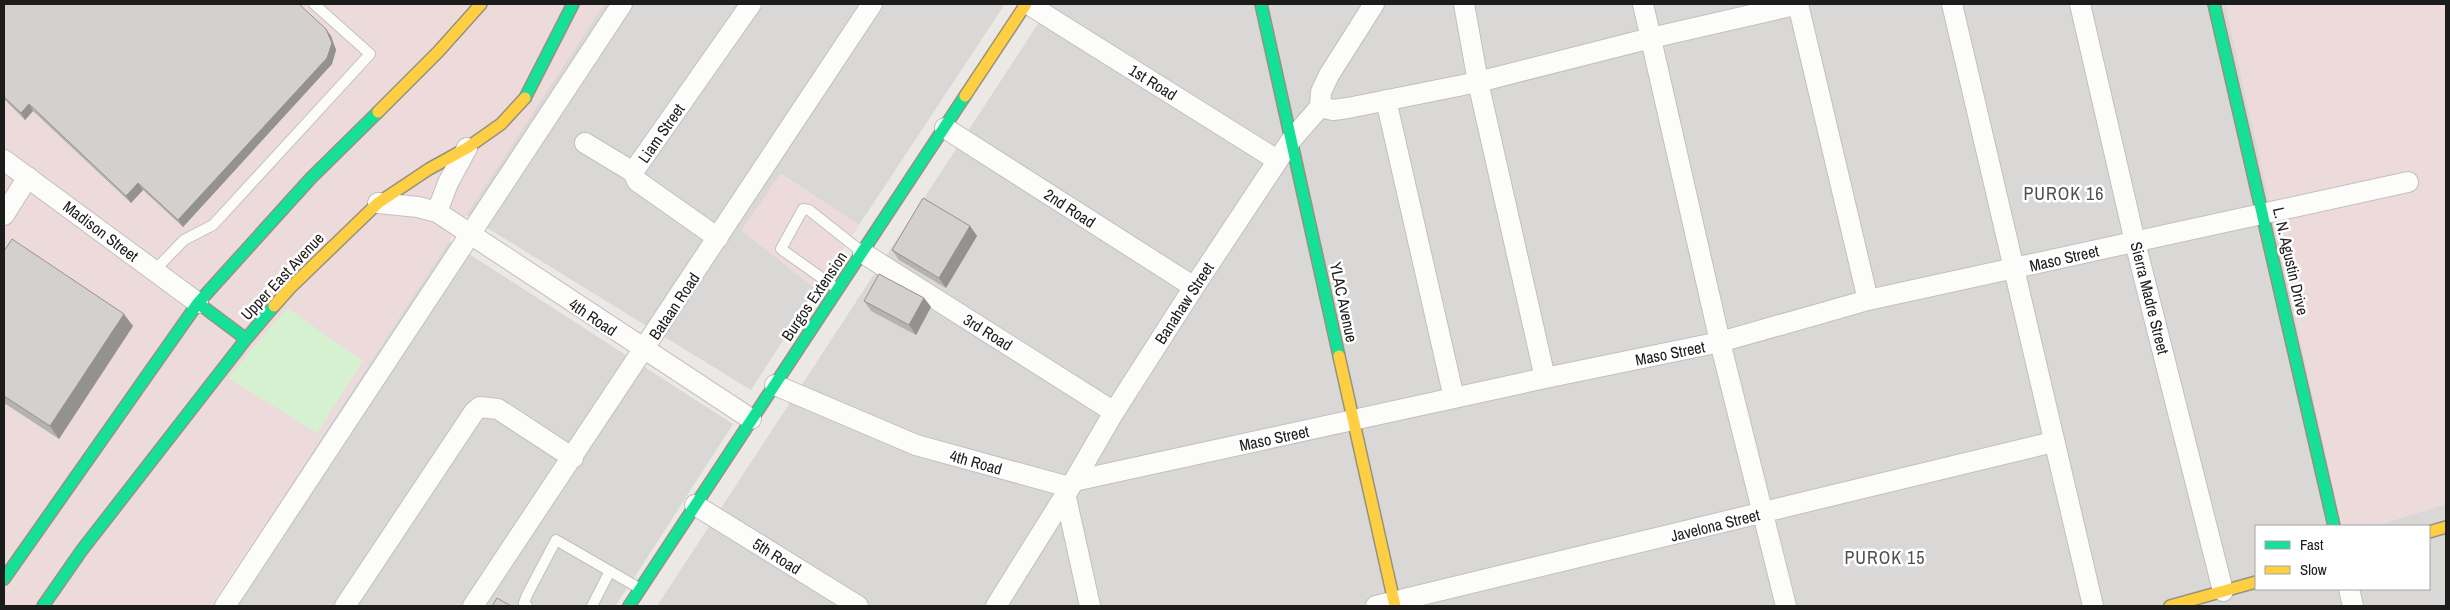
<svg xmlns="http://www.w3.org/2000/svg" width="2450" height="610" viewBox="0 0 2450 610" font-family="'Archivo Narrow',sans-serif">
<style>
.residential{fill:#dad8d6}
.commercial{fill:#eddbdc}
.religious{fill:#d9d8d6}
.park{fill:#d5f1d0}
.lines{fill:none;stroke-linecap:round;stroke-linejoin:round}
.lane-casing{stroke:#c2c0bf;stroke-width:12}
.street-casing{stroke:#c2c0bf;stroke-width:22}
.fast-casing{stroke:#95927d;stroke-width:14}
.slow-casing{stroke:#95927d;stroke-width:14}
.lane{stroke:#fcfcfb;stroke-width:10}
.street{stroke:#fcfcfb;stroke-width:20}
.fast{stroke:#16e098;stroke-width:11}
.slow{stroke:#ffcf43;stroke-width:11}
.wall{fill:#b5b3b0}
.shaded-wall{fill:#949290}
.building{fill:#d3d0cd;stroke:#949290}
.labels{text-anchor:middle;stroke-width:5;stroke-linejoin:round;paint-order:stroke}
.street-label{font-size:16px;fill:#1c1c1c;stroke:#fff}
.neighbourhood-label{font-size:18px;letter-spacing:1px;fill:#4f4f4f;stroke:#fff}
</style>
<rect width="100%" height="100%" fill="#ebe8e5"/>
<!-- residential -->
<path class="residential" d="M 604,4 L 1005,4 L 859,225 L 781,174 L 742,230 L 816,289 L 751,390 L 466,215 Z
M 1051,4 L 2226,4 L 2342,526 L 2256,526 L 2256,589 L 2429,589 L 2429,526 L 2374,526 L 2446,504 L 2446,606 L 657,606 Z
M 449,241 L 733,424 L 643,564 L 615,606 L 212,606 Z"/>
<!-- commercial -->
<path class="commercial" d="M 4,4 L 604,4 L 211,606 L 4,606 Z
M 2225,4 L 2446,4 L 2446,504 L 2374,526 L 2342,526 Z
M 780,174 L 859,225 L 816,289 L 742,231 Z"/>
<!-- religious -->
<path class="religious" d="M 558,510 L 643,564 L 615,606 L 495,606 Z"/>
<!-- park -->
<path class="park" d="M 287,308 L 363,361 L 317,433 L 228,378 Z"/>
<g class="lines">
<!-- lane casing -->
<g class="lane-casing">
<path id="lane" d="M 154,271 L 184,240 L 213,225 L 370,54 L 314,4
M 836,288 L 781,249 L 803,209 L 809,210 L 862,252
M 527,606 L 524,603 L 527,595 L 556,540 L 639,588
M 592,606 L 610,571"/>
</g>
<!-- street casing -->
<g class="street-casing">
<path id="street" d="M 1028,4 L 1277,160
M 1464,4 L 1478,82 L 1545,378
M 1643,4 L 1720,342 L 1786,606
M 1798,4 L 1868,300
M 1952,4 L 2093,606
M 2080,4 L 2135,242 L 2223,591
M 1386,100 L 1454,398
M 1320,107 L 1333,110 L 1348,108 L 1478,82 L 1651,38 L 1799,4
M 945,128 L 1194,287
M 585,143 L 633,172
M 4,160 L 198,303
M 378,203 L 418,207 L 437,212 L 751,419
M 437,212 L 448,183 L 467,148
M 4,215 L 28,177
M 718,238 L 637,181 L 633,172 L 751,4
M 863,253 L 1114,412
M 775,385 L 916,445 L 1069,487
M 1074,481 L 1545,378 L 1720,342 L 1868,300 L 2408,182
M 1065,493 L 1090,606
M 695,505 L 858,606
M 2349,589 L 2353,606
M 225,606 L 622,4
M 345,606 L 474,412 L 480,407 L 498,409 L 573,458
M 473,606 L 872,4
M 996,606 L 1074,481 L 1114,412 L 1194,287 L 1292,139 L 1320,107 L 1321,92 L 1329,75 L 1374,4
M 1376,606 L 2053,442"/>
</g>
<!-- fast casing -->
<g class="fast-casing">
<path id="fast" d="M 1261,4 L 1339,356
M 2214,4 L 2334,526
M 525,98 L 573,4
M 198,303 L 246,339
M 4,579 L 198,303 L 311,178 L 378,112
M 43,606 L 82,550 L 246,339 L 274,306
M 629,606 L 965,96"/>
</g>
<!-- slow casing -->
<g class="slow-casing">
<path id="slow" d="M 965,96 L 1026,4
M 378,112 L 438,52 L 481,4
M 274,306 L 290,288 L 378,203 L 429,169 L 467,148 L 501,124 L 525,98
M 1339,356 L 1395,606
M 2429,532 L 2446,527
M 2170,606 L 2256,582"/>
</g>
<!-- lane -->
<use href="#lane" class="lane"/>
<!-- street -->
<use href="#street" class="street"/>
<!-- fast -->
<use href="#fast" class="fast"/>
<!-- slow -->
<use href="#slow" class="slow"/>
</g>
<!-- wall -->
<path class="wall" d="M 4,4 L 331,36 L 336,50 L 332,64 L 183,227 L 143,190 L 131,203 L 33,111 L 25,120 L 4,99 Z
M 970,226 L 977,236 L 946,288 L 899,260 L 892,250 Z
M 4,251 L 133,326 L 59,439 L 4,403 Z
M 924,298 L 931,307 L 916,335 L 871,311 L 864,301 Z"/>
<!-- shaded-wall -->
<path class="shaded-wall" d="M 326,29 L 331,36 L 336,50 L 332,64 L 183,227 L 178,220 Z
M 29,104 L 33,111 L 25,120 L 21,113 Z
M 138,183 L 143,190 L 131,203 L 126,196 Z
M 970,226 L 977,236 L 946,288 L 939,278 Z
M 924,298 L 931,307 L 916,335 L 909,325 Z
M 124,314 L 133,326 L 59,439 L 50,426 Z"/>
<!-- building -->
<path class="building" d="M 4,4 L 299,4 L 326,29 L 332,43 L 327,58 L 178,220 L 138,183 L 126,196 L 29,104 L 21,113 L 4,97 Z
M 923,198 L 970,226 L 939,278 L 892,250 Z
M 12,239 L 124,314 L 50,426 L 4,396 L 4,251 Z
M 879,274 L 924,298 L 909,325 L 864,301 Z
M 497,598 L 511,606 L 492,606 Z"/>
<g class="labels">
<!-- street labels -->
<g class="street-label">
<text transform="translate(1153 82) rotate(32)" y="6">1st Road</text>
<text transform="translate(661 133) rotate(-55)" y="6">Liam Street</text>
<text transform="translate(1070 208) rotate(33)" y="6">2nd Road</text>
<text transform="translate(101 231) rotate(37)" y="6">Madison Street</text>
<text transform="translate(2064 258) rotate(-13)" y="6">Maso Street</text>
<text transform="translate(2291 261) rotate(77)" y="6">L. N. Agustin Drive</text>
<text transform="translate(282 276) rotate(-47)" y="6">Upper East Avenue</text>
<text transform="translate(814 296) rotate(-56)" y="6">Burgos Extension</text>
<text transform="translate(2150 298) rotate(76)" y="6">Sierra Madre Street</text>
<text transform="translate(1344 302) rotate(78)" y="6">YLAC Avenue</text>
<text transform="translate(1184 303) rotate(-57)" y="6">Banahaw Street</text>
<text transform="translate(674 306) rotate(-56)" y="6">Bataan Road</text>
<text transform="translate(593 317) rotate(34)" y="6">4th Road</text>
<text transform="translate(988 332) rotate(32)" y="6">3rd Road</text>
<text transform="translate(1670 353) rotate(-11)" y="6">Maso Street</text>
<text transform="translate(1274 438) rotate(-12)" y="6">Maso Street</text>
<text transform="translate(976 462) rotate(16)" y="6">4th Road</text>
<text transform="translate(1715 525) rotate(-14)" y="6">Javelona Street</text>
<text transform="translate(777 556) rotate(32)" y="6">5th Road</text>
</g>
<!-- neighbourhood labels -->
<g class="neighbourhood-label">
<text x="2064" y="200">PUROK 16</text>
<text x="1885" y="564">PUROK 15</text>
</g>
</g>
<!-- border -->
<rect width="2450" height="610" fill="none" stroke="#1c1c1c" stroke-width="10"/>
<!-- legend -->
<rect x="2255" y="525" width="175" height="65" fill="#ffffff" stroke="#a4a4a4"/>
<rect x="2265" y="541" width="25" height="8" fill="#16e098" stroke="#a4a4a4"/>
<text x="2300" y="550" font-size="15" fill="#1c1c1c">Fast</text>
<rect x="2265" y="566" width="25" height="8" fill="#ffcf43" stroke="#a4a4a4"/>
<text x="2300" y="575" font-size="15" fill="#1c1c1c">Slow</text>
</svg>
